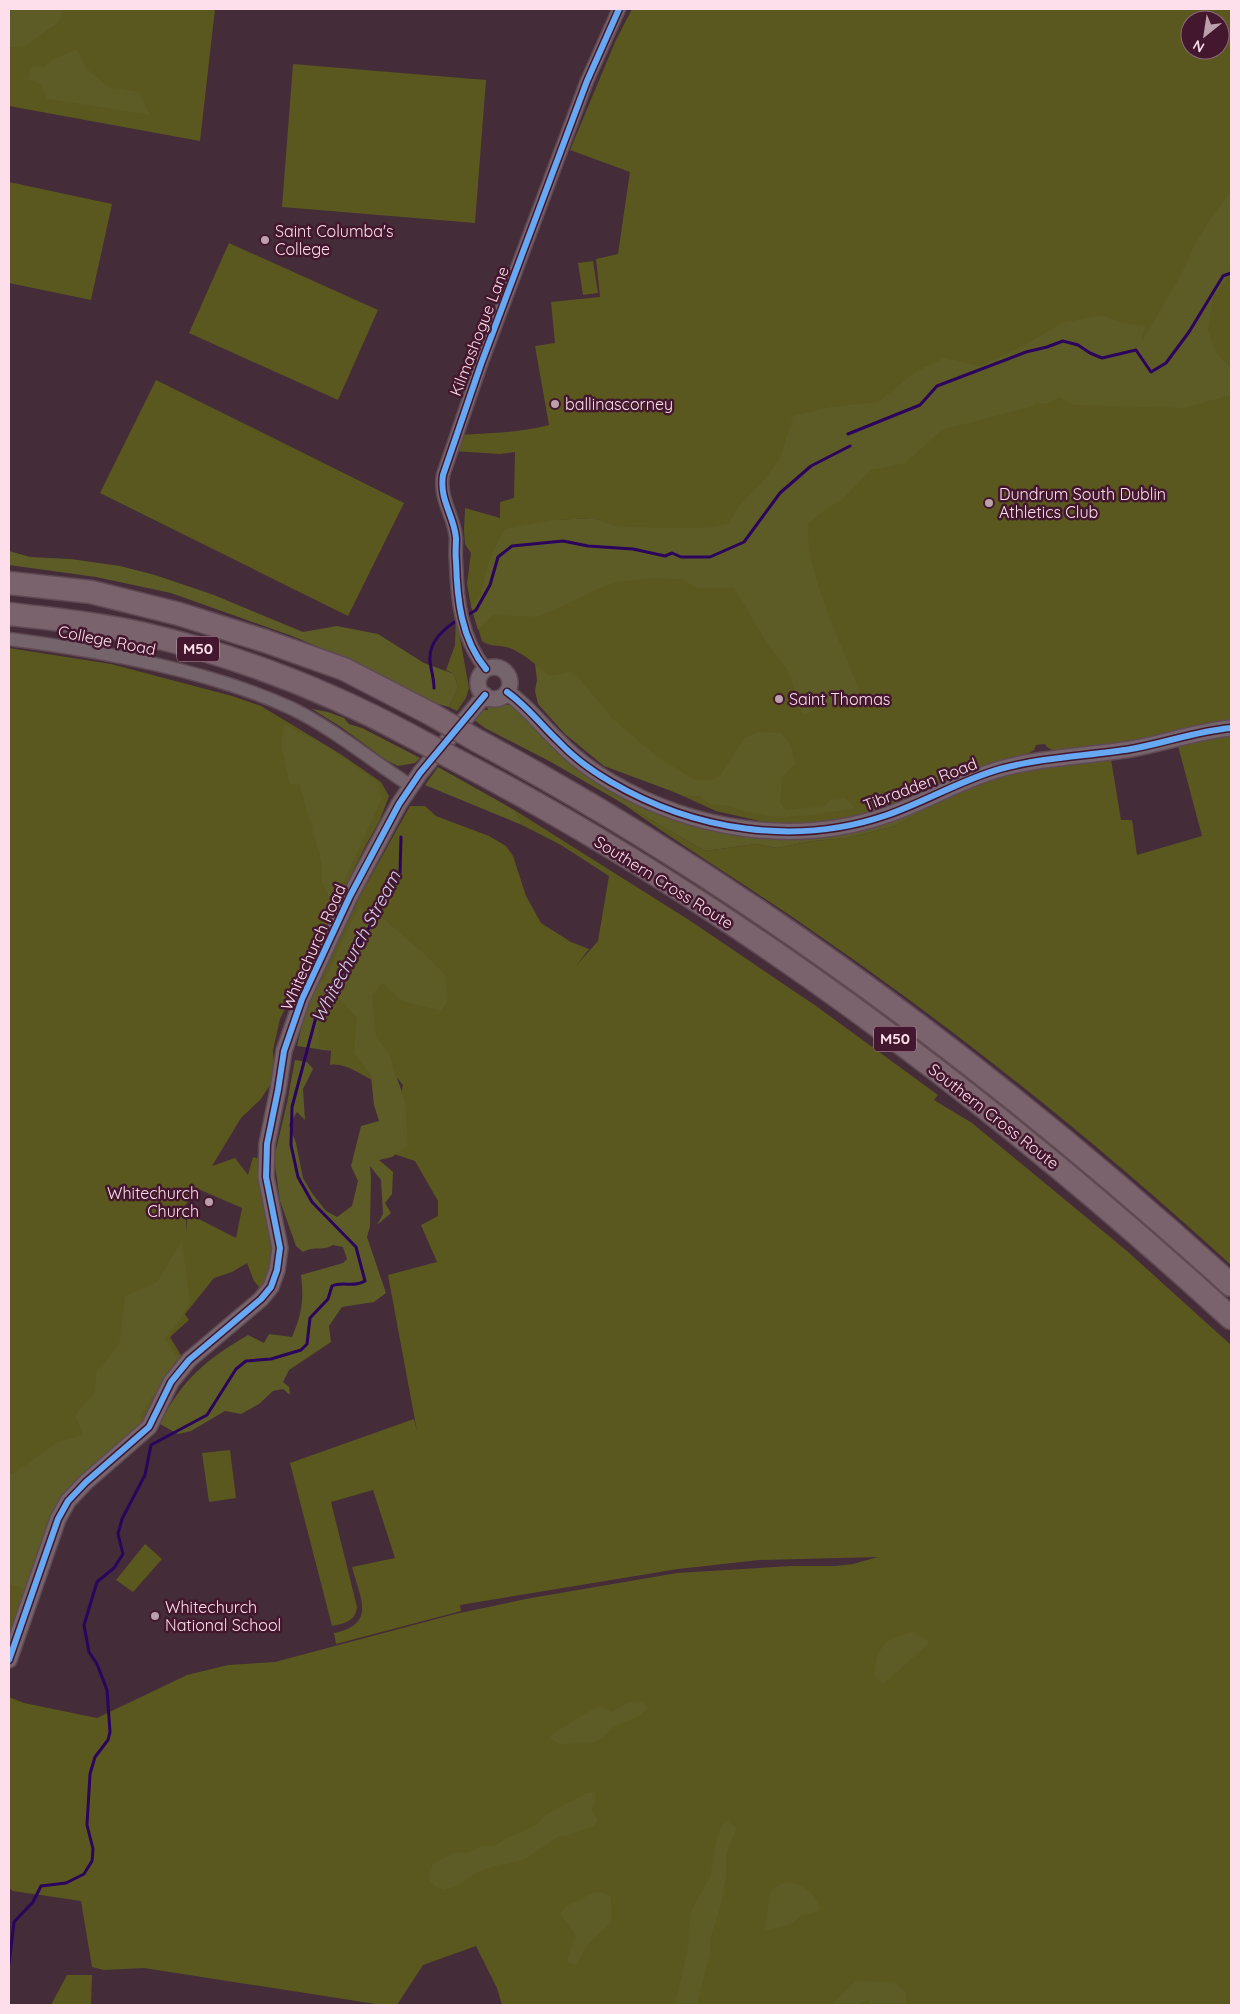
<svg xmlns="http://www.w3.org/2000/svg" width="1240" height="2014" viewBox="0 0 1240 2014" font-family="Quicksand,sans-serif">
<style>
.green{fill:#5a581f;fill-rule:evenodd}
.forest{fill:#5d5c26}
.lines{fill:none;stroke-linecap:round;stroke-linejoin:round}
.stream{stroke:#2b045d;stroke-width:3}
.minor-casing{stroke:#5f4a54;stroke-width:15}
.tertiary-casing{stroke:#5f4a54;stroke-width:18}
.motorway-casing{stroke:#5f4a54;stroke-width:25}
.minor{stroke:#76646d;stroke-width:12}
.tertiary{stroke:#76646d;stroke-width:15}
.motorway{stroke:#7b636e;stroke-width:22}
.motorway-bridge-casing{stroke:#5f4a54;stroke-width:25;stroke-linecap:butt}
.motorway-bridge{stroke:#7b636e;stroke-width:22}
.cycleway-casing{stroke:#43172e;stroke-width:9}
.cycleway{stroke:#66a8f1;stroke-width:6}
.poi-dot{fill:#bca0ac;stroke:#43172e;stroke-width:2}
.labels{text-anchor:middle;stroke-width:5;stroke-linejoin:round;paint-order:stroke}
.shield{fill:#43172e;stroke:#c5a3b2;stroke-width:1}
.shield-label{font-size:15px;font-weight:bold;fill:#fddfeb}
.poi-label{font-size:16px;fill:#fddfeb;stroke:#43172e;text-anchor:start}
.street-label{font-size:16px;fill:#fddfeb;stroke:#43172e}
.water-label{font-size:18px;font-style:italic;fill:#d7d4ed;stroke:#43172e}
</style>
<rect width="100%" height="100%" fill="#442c38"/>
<!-- green -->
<path class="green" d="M 9,9 L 215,9 L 200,141 L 9,106 Z
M 632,9 L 1231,9 L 1231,722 L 1195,726 L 1154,738 L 1115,745 L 1054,751 L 1047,747 L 1045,744 L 1036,745 L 1034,750 L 1023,757 L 927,794 L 852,819 L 811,825 L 773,824 L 716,811 L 672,791 L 535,664 C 526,657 517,650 506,647 C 497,645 491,647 482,641 L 471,606 L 467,584 L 471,553 L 465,544 L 464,531 L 465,508 L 500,518 L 500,502 L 514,498 L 515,452 L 500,454 L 453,451 L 459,435 C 490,433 519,433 549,425 L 535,346 L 555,343 L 551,302 L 600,297 L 596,259 L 618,254 L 630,172 L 570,150 L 615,42 ZM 1190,20 L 1220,20 L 1220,50 L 1190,50 ZM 593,518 L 614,526 L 557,520 Z
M 293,64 L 486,80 L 475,223 L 282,207 Z
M 9,182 L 112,204 L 91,300 L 9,283 Z
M 229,243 L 378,310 L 338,400 L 189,333 Z
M 593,261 L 598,293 L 583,295 L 578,263 Z
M 156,380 L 404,503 L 348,616 L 100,493 Z
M 456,616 L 469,688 L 466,698 L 457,711 L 449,707 L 458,688 L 454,674 L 446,670 L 455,645 Z
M 9,648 L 111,664 L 232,696 L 261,706 L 342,755 L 381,782 L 389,796 L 380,820 L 366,845 L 280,1019 L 273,1050 L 274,1079 L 261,1099 L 241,1118 L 212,1166 L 235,1158 L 248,1175 L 253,1157 L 259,1159 L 259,1169 L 272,1233 L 274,1258 L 263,1287 L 259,1287 L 254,1281 L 247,1263 L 232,1272 L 214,1278 L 185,1314 L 189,1320 L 170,1337 L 182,1357 L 142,1427 L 69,1491 L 52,1514 L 9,1638 ZM 196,1188 L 242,1208 L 236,1238 L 187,1213 L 187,1232 L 185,1206 Z
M 1231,734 L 1231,1265 C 1103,1148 967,1038 824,939 C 756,891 686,849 619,801 L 705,851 L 756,844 L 777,848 L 813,841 L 847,838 L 895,826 L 970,784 L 1025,770 L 1111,759 L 1121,820 L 1132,820 L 1137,855 L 1202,836 L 1177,742 Z
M 410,806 L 425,806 L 436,816 L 489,836 L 506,846 L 513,856 L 526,896 L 541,923 L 571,942 L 589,949 L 576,966 L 598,941 L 609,876 L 561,845 L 522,825 L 516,811 L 689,920 L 816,1006 L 938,1095 L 934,1100 L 972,1123 L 1127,1251 L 1231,1345 L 1231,2005 L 502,2005 L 497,1988 L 476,1946 L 423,1965 L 397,2005 L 382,2005 L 144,1968 L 104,1970 L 92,1967 L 81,1901 L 13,1891 L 9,1888 L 9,1697 L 24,1703 L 97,1718 L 187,1675 L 228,1665 L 275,1662 L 455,1614 L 531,1598 L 677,1573 L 791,1566 L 836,1566 L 853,1564 L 878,1557 L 759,1560 L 678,1569 L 460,1605 L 461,1611 L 336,1644 L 334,1633 C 377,1624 360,1598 352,1567 L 395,1558 L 373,1490 L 331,1502 L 357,1607 C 355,1622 345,1623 332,1626 L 290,1463 L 414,1419 L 417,1431 L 388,1275 L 437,1262 L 421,1225 L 438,1216 L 438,1201 L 415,1161 L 388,1152 L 403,1085 L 357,1028 L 355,1053 L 371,1076 L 372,1080 C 360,1074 344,1062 330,1065 L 331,1051 L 318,1046 L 320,1022 L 314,1010 L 328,1004 L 333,999 L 319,982 L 360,896 Z
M 230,1450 L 236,1498 L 209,1502 L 202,1453 Z
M 145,1544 L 162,1559 L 133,1592 L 116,1580 Z
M 67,1975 L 92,1975 L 91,2005 L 51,2005 Z"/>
<!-- forest -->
<path class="forest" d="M 9,9 L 63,9 L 59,22 L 24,47 L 9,47 Z
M 77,49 L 86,68 L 108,87 L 139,92 L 150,115 L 47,99 L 40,84 L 28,79 L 32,66 L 44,67 L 52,60 Z
M 1231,191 L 1231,274 L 1213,297 L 1208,331 L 1216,353 L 1231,367 L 1231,395 L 1184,408 L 1074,405 L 1059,397 L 1045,404 L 1037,402 L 1033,406 L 942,430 L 905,463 L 871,470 L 841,501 L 827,508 L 808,524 C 806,574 839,637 857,685 L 858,693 L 803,715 L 788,670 L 770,648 L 734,588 L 699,588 L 681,579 L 654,578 L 617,582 L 597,589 L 574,601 L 536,617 L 492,615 L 478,630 L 471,606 L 480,597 L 489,561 L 504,529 L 552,520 L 593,518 L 616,526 L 660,528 L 705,528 L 728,524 L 739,506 L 760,485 L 780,459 L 793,416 L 831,407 L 878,402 L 917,371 L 944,358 L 979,366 L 1020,348 L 1062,323 L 1102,315 L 1121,323 L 1145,326 L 1141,343 L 1182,273 L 1194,246 L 1211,218 Z
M 9,551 L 30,557 L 71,559 L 120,566 L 155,575 L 214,595 L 303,632 L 337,626 L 378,634 L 424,663 L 454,674 L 458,688 L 449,707 L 438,704 L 357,663 L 292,636 L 171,593 L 96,577 L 9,565 Z
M 535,664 L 550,676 L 569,672 L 578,677 L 613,719 L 656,756 L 695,780 L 711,780 L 720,776 L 744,738 L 758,732 L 781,733 L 791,745 L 795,764 L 782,777 L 780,803 L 786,810 L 824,806 L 831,800 L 845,798 L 856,808 L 812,815 L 779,817 L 745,812 L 730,806 L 709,804 L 700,796 L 682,795 L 604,766 L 565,734 L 538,704 L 535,691 L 537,680 Z
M 497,704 L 509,705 L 516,708 L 628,797 L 803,836 L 955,793 L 895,826 L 847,838 L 813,841 L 777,848 L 756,844 L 705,851 L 551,762 L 485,728 L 474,720 L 484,710 L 488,710 L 487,707 Z
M 312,709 L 328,712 L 344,718 L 349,724 L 362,728 L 420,758 L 415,763 L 398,766 L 386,760 L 341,727 Z
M 284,724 L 328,747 L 376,781 L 382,798 L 333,905 L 322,882 L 322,863 L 299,784 L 290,784 L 281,747 Z
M 438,767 L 516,811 L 522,825 L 425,785 Z
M 359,907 L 381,917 L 421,951 L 445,975 L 448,1000 L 441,1011 L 402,1001 L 382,983 L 372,996 L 376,1037 L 388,1052 L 405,1101 L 408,1145 L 392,1157 L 379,1160 L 393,1172 L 392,1194 L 385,1203 L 391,1213 L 377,1225 L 383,1214 L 381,1180 L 370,1166 L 371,1177 L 370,1226 L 367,1237 L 386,1293 L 374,1302 L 342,1307 L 329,1326 L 331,1342 L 289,1370 L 283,1382 L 289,1387 L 290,1395 L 283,1389 L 273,1391 L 259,1404 L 241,1414 L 225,1411 L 191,1431 L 178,1434 L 160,1424 C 181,1380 207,1359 248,1335 L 264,1343 L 269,1334 L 292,1337 C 302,1313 304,1301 301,1275 L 343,1263 L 347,1259 L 343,1247 L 333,1245 C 321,1252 316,1245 303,1252 L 296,1246 L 280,1201 L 274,1158 L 287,1103 L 295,1060 L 307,1062 L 313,1069 L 303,1089 L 305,1120 L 297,1112 L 289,1125 L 296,1143 L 303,1178 L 312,1193 L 326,1211 L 337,1217 L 352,1206 L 358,1181 L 351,1166 L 361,1126 L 379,1121 L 374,1105 L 371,1076 L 354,1053 L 357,1018 L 336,995 L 328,1004 L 314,1010 L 320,1022 L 319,1046 L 331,1051 L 297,1046 L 305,1013 L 319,982 L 323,982 Z
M 182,1240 L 190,1302 L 179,1321 L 164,1339 L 178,1357 L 140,1416 L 142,1427 L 69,1491 L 52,1514 L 26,1589 L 9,1584 L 9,1474 L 14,1473 L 58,1442 L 83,1435 L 75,1415 L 94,1393 L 97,1371 L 119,1345 L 125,1296 L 157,1282 Z
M 913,1632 L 927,1640 L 928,1642 L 926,1646 L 882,1685 L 874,1675 C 877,1646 885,1638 913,1632 Z
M 636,1702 L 643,1703 L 649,1708 L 635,1718 L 614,1727 L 602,1738 L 592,1743 L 559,1744 L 550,1738 L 553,1733 L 600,1705 L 612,1712 L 627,1703 Z
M 595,1792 L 596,1798 L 592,1810 L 598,1820 L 594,1826 L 566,1836 L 559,1836 L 524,1860 L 496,1866 L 478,1872 L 459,1885 L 444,1890 L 436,1887 L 430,1881 L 429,1876 L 433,1864 L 444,1858 L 456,1852 L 468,1853 L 481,1846 L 495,1846 L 505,1839 L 536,1825 L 545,1815 L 560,1807 L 587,1793 Z
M 728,1822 L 735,1826 L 736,1830 L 726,1854 L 726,1878 L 720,1908 L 710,1940 L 710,1954 L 697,2005 L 675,2005 L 687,1953 L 691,1911 L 710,1877 L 717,1838 L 722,1825 Z
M 785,1882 C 802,1883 818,1893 820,1911 L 801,1915 L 792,1924 L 764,1931 L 771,1890 Z
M 595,1892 L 605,1893 L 611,1897 L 612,1922 L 587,1945 L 577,1964 L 572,1964 L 568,1962 L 568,1956 L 576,1936 L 560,1913 L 565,1907 Z
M 856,1981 L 894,1982 L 906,1992 L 906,2003 L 903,2005 L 871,2005 L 867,2000 L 857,2005 L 831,2005 Z"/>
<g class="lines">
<!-- stream -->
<path class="stream" d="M 848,434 L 920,405 L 937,386 L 1026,352 L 1047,347 L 1063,341 L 1078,345 L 1090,353 L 1102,358 L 1136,350 L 1151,372 L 1166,363 L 1189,332 L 1223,276 L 1231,273
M 466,616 L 476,610 L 490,585 L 498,557 L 512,546 L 563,541 L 588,546 L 633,549 L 665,556 L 672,553 L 681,557 L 710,557 L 744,542 L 780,493 L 811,466 L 850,446
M 434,688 C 434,679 431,670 430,661 C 428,642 445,627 460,619
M 9,1964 L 14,1922 L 33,1902 L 41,1886 L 66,1883 L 84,1874 L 92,1861 L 93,1849 L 87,1825 L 90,1774 L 95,1757 L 108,1740 L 110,1732 L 107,1690 L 97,1664 L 89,1652 L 84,1625 L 97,1582 L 114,1568 L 123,1554 L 118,1534 L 122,1519 L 145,1475 L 151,1445 L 207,1415 L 236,1369 L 246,1361 L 271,1359 L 301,1350 L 307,1344 L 310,1318 L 328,1299 L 332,1286 C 343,1281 354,1288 365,1281 L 356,1247 L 312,1202 L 298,1177 L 291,1145 L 292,1107 L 316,1017 L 383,904 L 394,879 L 400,873 L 401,837"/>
<!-- minor casing -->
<g class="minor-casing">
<path id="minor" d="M 9,639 C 100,651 209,670 293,709 C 335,730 371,760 411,786
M 486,669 C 461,639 457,599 456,561 C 455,553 456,545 456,538 C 454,515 439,500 443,475 L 481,364 L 587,81 L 619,9"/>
</g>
<!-- tertiary casing -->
<g class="tertiary-casing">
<path id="tertiary" d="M478 683a16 16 0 1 1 32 0a16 16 0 1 1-32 0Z
M 507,692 C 527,706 541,725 558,741 C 573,757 592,771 611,782 C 693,830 795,847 887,815 C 925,802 961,780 1000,769 C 1043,757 1088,756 1131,749 C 1165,743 1197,731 1231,728
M 9,1660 L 58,1519 L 68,1501 L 86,1482 L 149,1427 L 171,1382 L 189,1360 L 261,1299 L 271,1287 L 277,1270 L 280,1248 L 266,1177 L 267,1144 L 278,1090 L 284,1051 L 302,999 L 350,896 L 399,804 L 420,773 L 485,695"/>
</g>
<!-- motorway casing -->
<g class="motorway-casing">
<path id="motorway" d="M 9,583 L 91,592 L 179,614 L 265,641 L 344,669 L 431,714
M 9,614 C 53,619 100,624 144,634 C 238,656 328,691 413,737
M 476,740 C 750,887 1001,1076 1231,1285
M 458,761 C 739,908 997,1104 1231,1318"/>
</g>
<!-- minor -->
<use href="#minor" class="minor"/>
<!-- tertiary -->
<use href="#tertiary" class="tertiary"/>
<!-- motorway -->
<use href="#motorway" class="motorway"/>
<!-- motorway-bridge casing -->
<g class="motorway-bridge-casing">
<path id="motorway-bridge" d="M 431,714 L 476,740
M 413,737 L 458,761"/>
</g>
<!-- motorway-bridge -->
<use href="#motorway-bridge" class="motorway-bridge"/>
<!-- cycleway casing -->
<g class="cycleway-casing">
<path id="cycleway" d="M 486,669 C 461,639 457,599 456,561 C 455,553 456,545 456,538 C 454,515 439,500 443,475 L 481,364 L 587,81 L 619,9
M 507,692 C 527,706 541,725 558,741 C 573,757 592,771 611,782 C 693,830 795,847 887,815 C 925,802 961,780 1000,769 C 1043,757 1088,756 1131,749 C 1165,743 1197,731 1231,728
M 9,1660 L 58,1519 L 68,1501 L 86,1482 L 149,1427 L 171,1382 L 189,1360 L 261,1299 L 271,1287 L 277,1270 L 280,1248 L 266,1177 L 267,1144 L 278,1090 L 284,1051 L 302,999 L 350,896 L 399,804 L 420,773 L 485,695"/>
</g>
<!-- cycleway -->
<use href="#cycleway" class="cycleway"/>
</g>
<!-- markers -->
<g class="poi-dot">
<circle cx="265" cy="240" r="5"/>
<circle cx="555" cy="404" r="5"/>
<circle cx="989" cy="503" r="5"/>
<circle cx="779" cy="699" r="5"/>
<circle cx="209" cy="1202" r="5"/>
<circle cx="155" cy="1616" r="5"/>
</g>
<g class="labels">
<!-- shield labels -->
<g class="shield">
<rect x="177" y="636.5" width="42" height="25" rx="4"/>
<rect x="874" y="1026.5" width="42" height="25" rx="4"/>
</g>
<g class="shield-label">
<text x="198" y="654">M50</text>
<text x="895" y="1044">M50</text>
</g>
<!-- poi labels -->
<g class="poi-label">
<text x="275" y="237">Saint Columba's<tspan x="275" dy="18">College</tspan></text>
<text x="565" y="410">ballinascorney</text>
<text x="999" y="500">Dundrum South Dublin<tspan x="999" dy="18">Athletics Club</tspan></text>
<text x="789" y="705">Saint Thomas</text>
<text x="199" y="1199" text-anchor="end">Whitechurch<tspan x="199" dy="18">Church</tspan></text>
<text x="165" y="1613">Whitechurch<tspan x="165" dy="18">National School</tspan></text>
</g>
<!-- street labels -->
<g class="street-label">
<text transform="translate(479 331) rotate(-69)" y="6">Kilmashogue Lane</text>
<text transform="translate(107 640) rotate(11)" y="6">College Road</text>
<text transform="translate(920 784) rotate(-21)" y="6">Tibradden Road</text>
<text transform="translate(664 882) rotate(32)" y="6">Southern Cross Route</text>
<text transform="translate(313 947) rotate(-66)" y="6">Whitechurch Road</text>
<text transform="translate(994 1116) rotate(38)" y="6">Southern Cross Route</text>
</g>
<!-- water labels -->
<g class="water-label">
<text transform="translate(356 947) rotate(-62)" y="6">Whitechurch Stream</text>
</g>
</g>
<!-- border -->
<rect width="1240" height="2014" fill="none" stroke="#fddfeb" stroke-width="20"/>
<!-- north arrow -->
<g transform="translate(1205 35) rotate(210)"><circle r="24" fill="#43172e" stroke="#8d677a"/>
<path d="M0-4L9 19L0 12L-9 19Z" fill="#bca0ac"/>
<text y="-8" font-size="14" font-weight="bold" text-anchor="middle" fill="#fddfeb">N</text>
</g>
</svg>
